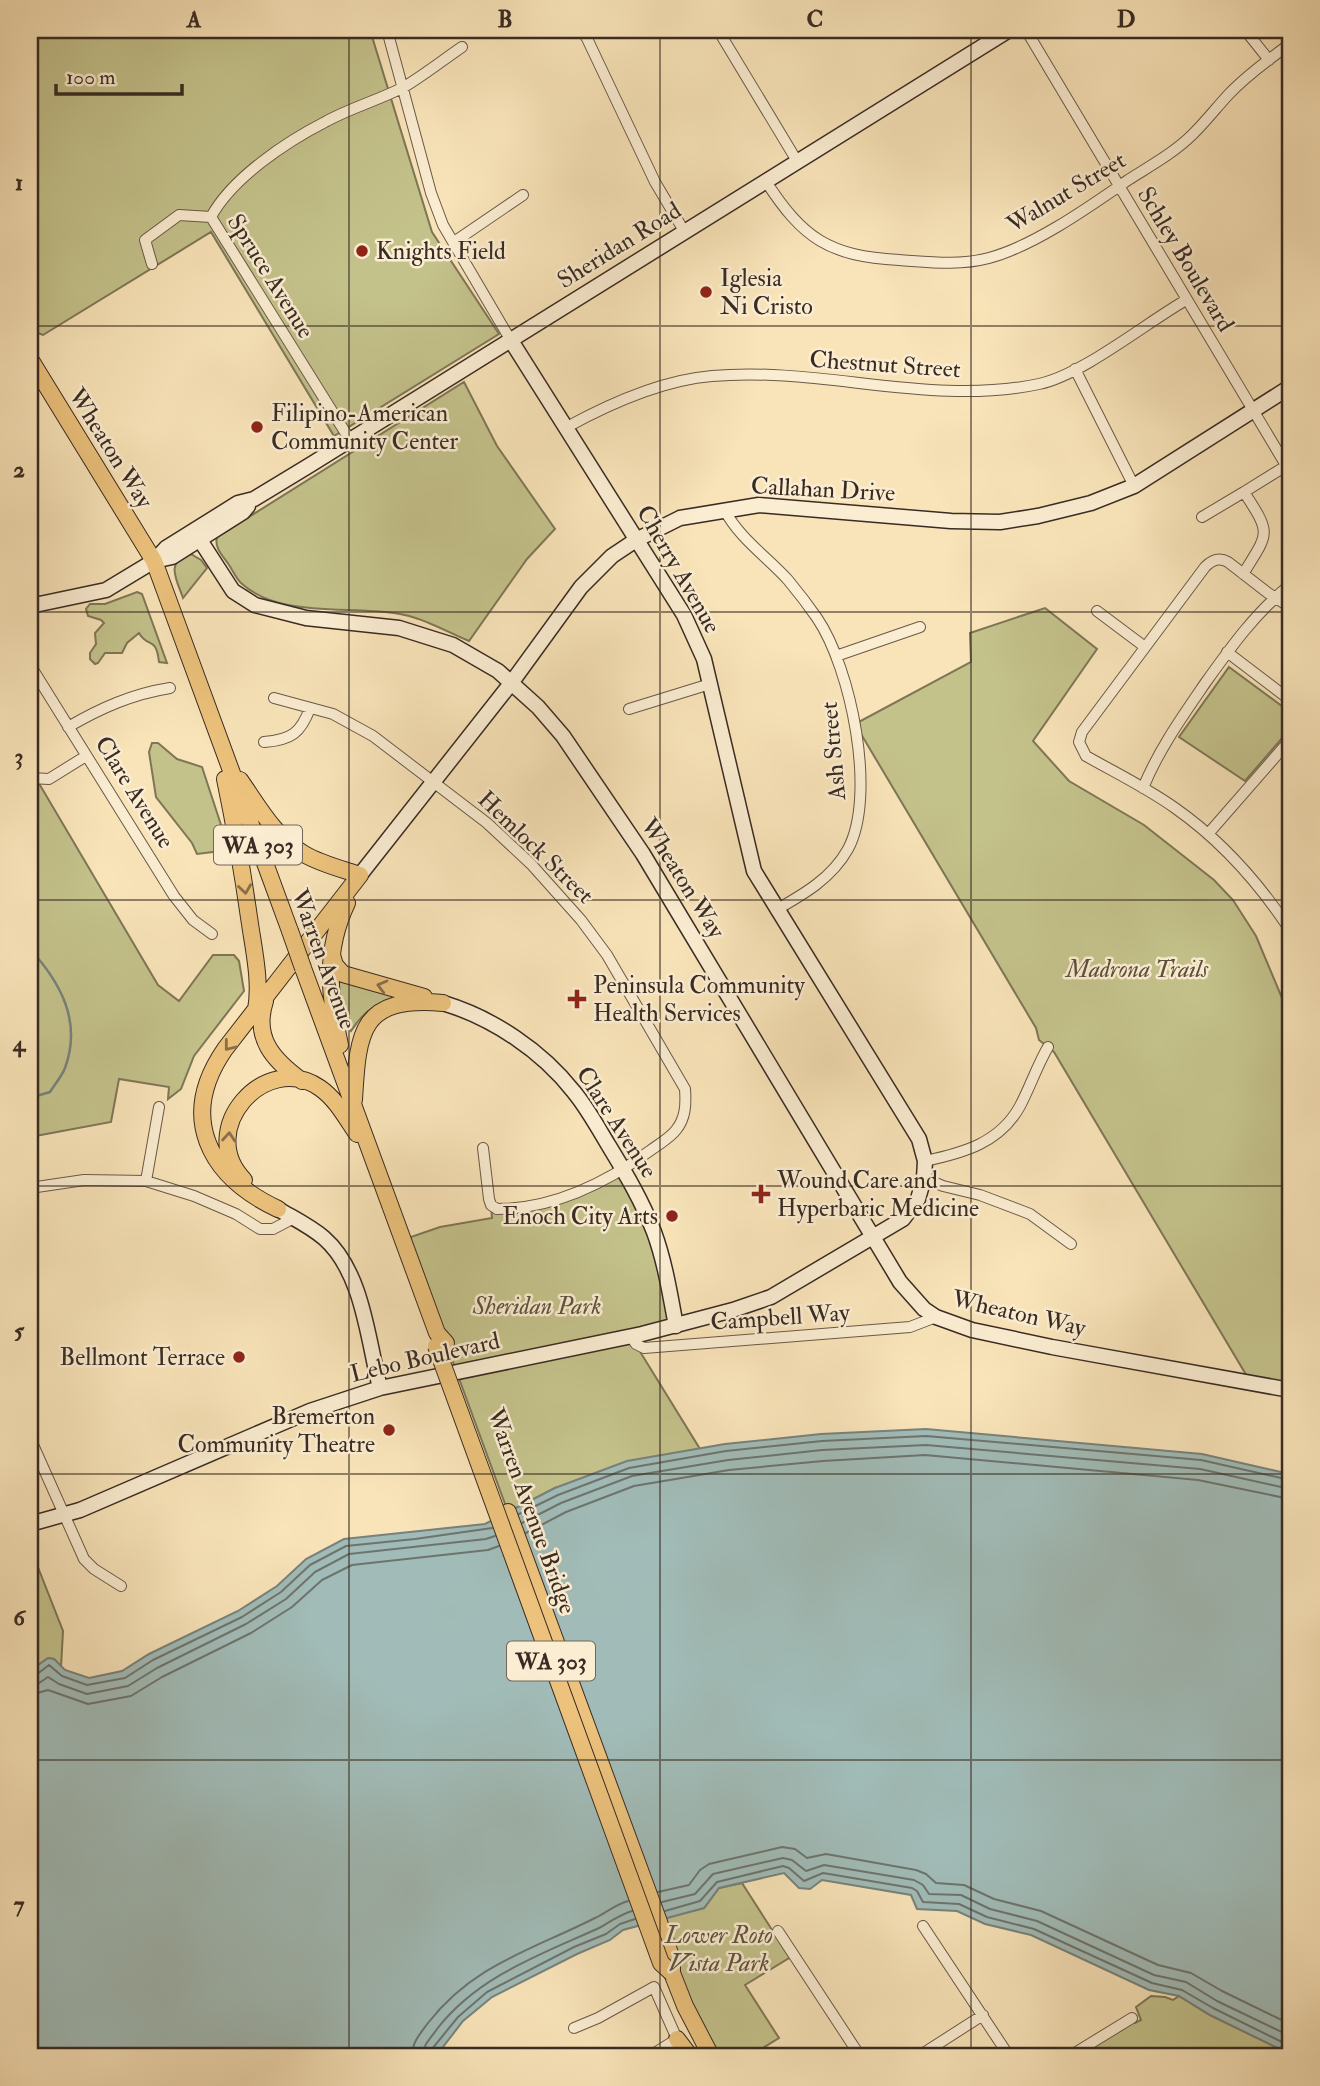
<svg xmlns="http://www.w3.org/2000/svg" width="1320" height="2086" viewBox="0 0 1320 2086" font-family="'IM FELL Double Pica',serif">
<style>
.green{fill:#c4c28b;stroke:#7e7657;stroke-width:2}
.water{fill:#a1bcb8;stroke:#77827c;stroke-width:2}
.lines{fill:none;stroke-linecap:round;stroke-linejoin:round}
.shore{stroke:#6d746e;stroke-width:2}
.stream{stroke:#77827c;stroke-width:2.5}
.street-casing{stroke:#695948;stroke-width:12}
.secondary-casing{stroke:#392b23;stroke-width:17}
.primary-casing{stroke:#392b23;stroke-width:18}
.street{stroke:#fbedd2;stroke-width:10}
.secondary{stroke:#fbedd2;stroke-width:14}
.primary{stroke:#ecc27c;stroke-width:16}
.primary-bridge-casing{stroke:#392b23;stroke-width:18;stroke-linecap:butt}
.primary-bridge{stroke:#ecc27c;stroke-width:16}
.oneway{stroke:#8a6f4b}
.grid{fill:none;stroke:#392b23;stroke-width:2;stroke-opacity:0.55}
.poi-dot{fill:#8f2418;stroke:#fbedd2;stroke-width:2.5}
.labels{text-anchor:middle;stroke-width:5;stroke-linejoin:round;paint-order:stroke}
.shield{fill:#fbedd2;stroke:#736558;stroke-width:2}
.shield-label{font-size:23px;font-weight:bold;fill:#392b23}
.street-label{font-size:24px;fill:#392b23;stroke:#fbedd2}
.poi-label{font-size:24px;fill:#392b23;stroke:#fbedd2;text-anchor:start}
.park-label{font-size:24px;font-style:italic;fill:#5c513d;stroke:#fbedd2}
.neatline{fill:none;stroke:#392b23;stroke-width:2.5}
.grid-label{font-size:23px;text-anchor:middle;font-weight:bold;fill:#392b23}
</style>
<rect width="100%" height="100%" fill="#f9e4b9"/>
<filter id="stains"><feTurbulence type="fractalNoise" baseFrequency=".00286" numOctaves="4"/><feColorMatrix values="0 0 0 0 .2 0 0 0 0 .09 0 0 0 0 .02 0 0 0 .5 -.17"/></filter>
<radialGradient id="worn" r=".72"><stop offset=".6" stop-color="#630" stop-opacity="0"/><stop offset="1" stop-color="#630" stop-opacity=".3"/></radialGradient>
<!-- green -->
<path class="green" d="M 32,30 L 370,30 L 432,232 L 499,334 L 334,436 L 211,232 L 43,335 L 30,330 L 30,37 L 35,34 Z
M 464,382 L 497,446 L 555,529 L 527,559 L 469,641 C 449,633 429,621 409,616 C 358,603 282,621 241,583 C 236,578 233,571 229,565 C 223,556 214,548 217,537 Z
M 191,554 L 201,560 L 207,568 L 183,598 C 177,580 164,561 191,554 Z
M 137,592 L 142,594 L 167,663 L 159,662 C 156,635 148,649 139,633 L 127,643 L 122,653 L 105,653 L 98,663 L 95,664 L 90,659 L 90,653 L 96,644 L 95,633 L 104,623 L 101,620 L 88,616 L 86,609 L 90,604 L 105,604 Z
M 1045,608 L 1097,649 L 1033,741 L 1069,781 L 1144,825 L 1214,880 L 1233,900 L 1256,936 L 1290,1017 L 1290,1158 L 1285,1197 L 1290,1207 L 1290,1390 L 1251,1383 L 1054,1052 L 1039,1040 L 1036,1028 L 855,724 L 971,662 L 970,633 Z
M 1229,667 L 1290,712 L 1290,729 L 1245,781 L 1179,737 Z
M 152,743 L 158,743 L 177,759 L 202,767 L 224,834 L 226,843 L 221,851 L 197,854 L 192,843 L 156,797 L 149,752 Z
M 30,778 L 37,780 L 158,985 L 179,1001 L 213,955 L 234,955 L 239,961 L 244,991 L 194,1056 L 181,1089 L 168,1099 L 169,1087 L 119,1079 L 111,1122 L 30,1137 Z
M 337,976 L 407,996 C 379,1003 367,1006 351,1031 C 339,1014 336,997 337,976 Z
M 624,1170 L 640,1200 L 676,1326 L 631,1337 L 700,1449 L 555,1488 L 508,1512 L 446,1343 L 402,1240 L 440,1227 L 492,1218 L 491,1205 L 497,1209 L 553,1200 Z
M 30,1547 L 63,1631 L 61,1667 L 54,1659 L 48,1658 L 30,1671 Z
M 742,1883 L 774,1933 L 794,1955 L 745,1985 L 779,2038 L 750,2056 L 711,2056 L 658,1919 L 704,1908 L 719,1888 Z
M 1151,1996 L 1165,1997 L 1173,2000 L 1179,1996 L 1210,2015 L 1290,2054 L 1290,2056 L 1070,2056 L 1132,2018 L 1135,2023 L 1141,2020 L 1136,2007 Z"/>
<!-- water -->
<path class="water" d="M 926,1429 L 1202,1454 L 1290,1474 L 1290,2054 L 1210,2015 L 1179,1996 L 1149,1990 L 1031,1935 L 985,1924 L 957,1911 L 917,1909 L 911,1895 L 822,1880 L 810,1889 L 799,1888 L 784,1873 L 719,1888 L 704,1908 L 623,1930 L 610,1940 L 577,1954 L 492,1997 L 463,2021 L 436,2056 L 30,2056 L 30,1671 L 48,1658 L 54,1659 L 65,1670 L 89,1678 L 122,1671 L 149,1654 L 238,1611 L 277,1586 L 306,1559 L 344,1539 L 485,1524 L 555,1488 L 627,1461 L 725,1444 L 821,1434 Z"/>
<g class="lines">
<!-- shore -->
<path class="shore" d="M 519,1514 L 558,1495 L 629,1468 L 726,1451 L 822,1441 L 926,1436 L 1201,1460 L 1290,1480
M 522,1523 L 561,1503 L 632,1476 L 728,1460 L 822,1450 L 926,1445 L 1200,1469 L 1290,1489
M 526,1533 L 566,1512 L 634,1486 L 729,1470 L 823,1461 L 925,1455 L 1198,1480 L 1290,1499
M 30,1676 L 36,1675 L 49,1665 L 62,1676 L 87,1685 L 125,1678 L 153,1660 L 242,1617 L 281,1592 L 310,1565 L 346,1546 L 415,1539 L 492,1528
M 30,1685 L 39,1683 L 48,1677 L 59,1684 L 87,1694 L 128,1686 L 157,1668 L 246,1624 L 286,1599 L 315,1572 L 349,1554 L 486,1539 L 495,1536
M 30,1695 L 48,1690 L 88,1704 L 131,1696 L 162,1677 L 251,1633 L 292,1607 L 322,1580 L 352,1565 L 488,1550 L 499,1546
M 658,1892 L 689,1885 L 700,1870 L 709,1864 L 782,1847 L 795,1849 L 807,1858 L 826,1854 L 916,1870 L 926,1874 L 936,1883 L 964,1885 L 994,1899 L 1041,1911 L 1158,1965 L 1191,1973 L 1222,1991 L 1290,2024
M 662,1902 L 695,1894 L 713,1874 L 783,1858 L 792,1860 L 806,1871 L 824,1865 L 914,1880 L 923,1885 L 929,1894 L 961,1895 L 990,1909 L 1037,1921 L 1154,1975 L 1186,1982 L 1217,2001 L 1290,2036
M 665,1911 L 700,1901 L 717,1882 L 783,1866 L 789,1868 L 804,1881 L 823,1873 L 912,1888 L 917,1891 L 923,1902 L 959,1904 L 987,1917 L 1034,1929 L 1152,1983 L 1182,1990 L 1213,2008 L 1290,2046
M 412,2056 C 412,2042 420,2034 428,2023 C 474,1964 532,1950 595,1918 C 607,1912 615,1905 628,1901
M 422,2056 C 423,2045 431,2038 437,2029 C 478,1976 540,1955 599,1928 C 610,1922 619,1915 632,1911
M 431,2056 L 432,2049 L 458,2017 L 487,1992 L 574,1947 L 606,1934 L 620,1924 L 635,1919"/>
<!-- stream -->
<path class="stream" d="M 30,949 C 61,983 82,1022 65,1068 C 62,1076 55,1084 50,1092 L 30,1098"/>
<!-- street casing -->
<g class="street-casing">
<path id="street" d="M 387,30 L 431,193 L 443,225 L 510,339
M 583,30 L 655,182 L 684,231
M 718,30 L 797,161
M 1026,30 L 1290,472
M 1245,30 L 1269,60
M 586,37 L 596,30
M 765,180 C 803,239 829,256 899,260 C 929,262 959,266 989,258 C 1034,246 1089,207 1128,180 C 1150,166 1174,153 1193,134 C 1206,121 1217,107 1229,94 C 1247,75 1269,59 1290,44
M 211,217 C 232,178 286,142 325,122 C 350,108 379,100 404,87 C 424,75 443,60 462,47
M 454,242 L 523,195
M 152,264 L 145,240 L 179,215 L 211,217 L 350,440
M 1075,369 L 1134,486
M 567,427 C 609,404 663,380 712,376 C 820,366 931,407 1039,384 C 1082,375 1146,323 1186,300
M 724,509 C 739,538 766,556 788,580 C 798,592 808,605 817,618 C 851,668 877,795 848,849 C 832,878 804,894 776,910
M 1202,517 L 1244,492
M 1243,574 C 1269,532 1272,535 1244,492 L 1286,466
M 1290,607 L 1268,593 L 1228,562 C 1219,557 1212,560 1205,567 L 1082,732 L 1079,742 L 1086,756 C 1116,773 1147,788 1175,808 C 1222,841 1259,883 1290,930
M 1097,611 L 1145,647
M 1227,652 L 1290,700
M 836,656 L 920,627
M 30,665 L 174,896 L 193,920 L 212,934
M 274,698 L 333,714 L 373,736 L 487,823 L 531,864 L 581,920 L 607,955 L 685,1089 C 686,1103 686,1118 676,1130 C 670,1138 659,1144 651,1150 C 606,1183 553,1209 497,1209 L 491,1205 L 489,1199 L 483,1148
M 629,709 L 710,684
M 68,727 C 101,708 132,694 170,688
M 264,742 C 291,740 301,733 310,708
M 30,778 L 49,779 L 86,756
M 1143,788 C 1159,749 1182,717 1206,682 C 1231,647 1256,612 1290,585
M 1208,834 L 1290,740
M 925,1161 C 963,1153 1000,1143 1020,1106 C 1030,1087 1037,1066 1048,1047
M 924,1178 L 943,1186 L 980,1195 L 1030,1214 L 1071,1244
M 146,1181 L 159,1107
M 30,1188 L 84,1180 L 146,1181 L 194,1196 L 236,1214 L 260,1229 L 273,1229 L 294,1218
M 631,1337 L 636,1344 L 644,1348 L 910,1327 L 936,1317
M 30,1438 L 84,1559 L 94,1569 L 121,1586
M 923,1926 L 1009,2056
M 778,1931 L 860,2056
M 574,2028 L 598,2018 L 654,1987 L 677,2039 L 650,2056
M 919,2056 L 983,2015
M 1070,2056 L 1132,2018"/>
</g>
<!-- secondary casing -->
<g class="secondary-casing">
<path id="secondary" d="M 200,540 L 233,591 L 255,605 L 306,618 L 399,628 L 453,645 L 498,671 L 538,707 L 563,736 L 643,854 L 900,1282 L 924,1309 L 936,1317 L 972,1330 L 1052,1347 L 1290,1390
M 154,561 L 172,557 L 243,512 L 248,506
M 30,606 L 106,590 L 154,561 L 166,548 L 238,503 L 254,499 L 310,465 L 1009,30
M 360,875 L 512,682 L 581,587 L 612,556 L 636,540 L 680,518 L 759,505 L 951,521 L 1000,522 L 1038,516 L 1091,503 L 1134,486 L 1290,387
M 443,1003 C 493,1018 542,1051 574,1092 C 588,1109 598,1128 609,1146 C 626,1174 642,1201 654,1232 C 665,1262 670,1294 676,1326
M 278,1209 C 293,1218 310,1226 324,1238 C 363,1272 368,1341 380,1388
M 30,1524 L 80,1510 L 310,1411 L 380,1388 L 642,1334 L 733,1310 L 771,1297 L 903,1219 L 918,1199 L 924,1178 L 925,1161 L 919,1139 L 754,871 L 704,659 L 684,615 L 510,339"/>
</g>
<!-- primary casing -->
<g class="primary-casing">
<path id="primary" d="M 30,359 L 154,561 L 290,931
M 225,779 C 235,827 243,875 250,924 C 254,951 261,982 256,1010
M 240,780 C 259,807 275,837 304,854 C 321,864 342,869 360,875
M 332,955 L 335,965 L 343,974 L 424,997
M 303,968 L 437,1333 L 446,1343
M 265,1001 C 253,1038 273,1060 302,1081
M 340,1045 C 329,995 324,951 347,903
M 354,1100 C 358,1030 361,996 443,1003
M 244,1180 C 195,1130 265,1050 320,1088 C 336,1099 346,1118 357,1134
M 278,1209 C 208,1176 178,1117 225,1049 L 360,875
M 508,1512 L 658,1919 L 672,1959 L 672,1973 L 685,2006 L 711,2056
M 677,2039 L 690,2056"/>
</g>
<!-- street -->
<use href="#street" class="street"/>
<!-- secondary -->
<use href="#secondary" class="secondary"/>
<!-- primary -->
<use href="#primary" class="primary"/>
<!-- primary-bridge casing -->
<g class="primary-bridge-casing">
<path id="primary-bridge" d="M 290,931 L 303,968
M 436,1346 L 661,1963 L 672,1973"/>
</g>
<!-- primary-bridge -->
<use href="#primary-bridge" class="primary-bridge"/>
</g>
<!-- one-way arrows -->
<defs><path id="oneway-chevron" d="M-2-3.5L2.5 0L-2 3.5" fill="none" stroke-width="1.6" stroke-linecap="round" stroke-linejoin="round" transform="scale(1.75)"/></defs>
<g class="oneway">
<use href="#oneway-chevron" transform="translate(245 889) rotate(82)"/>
<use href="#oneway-chevron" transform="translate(382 986) rotate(-165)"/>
<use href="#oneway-chevron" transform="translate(229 1046) rotate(128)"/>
<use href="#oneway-chevron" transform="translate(229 1137) rotate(-85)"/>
</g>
<!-- grid -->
<path class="grid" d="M 349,30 L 349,2056M 660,30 L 660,2056M 971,30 L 971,2056M 30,326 L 1290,326M 30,612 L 1290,612M 30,900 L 1290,900M 30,1186 L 1290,1186M 30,1474 L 1290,1474M 30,1760 L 1290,1760"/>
<!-- markers -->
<g class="poi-dot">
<circle cx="362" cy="251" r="7"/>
<circle cx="706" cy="292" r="7"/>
<circle cx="257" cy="427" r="7"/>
<path d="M573.5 988.5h7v7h7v7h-7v7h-7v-7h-7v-7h7z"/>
<path d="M757.5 1183.5h7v7h7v7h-7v7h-7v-7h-7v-7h7z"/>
<circle cx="672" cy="1216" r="7"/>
<circle cx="239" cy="1357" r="7"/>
<circle cx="389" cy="1430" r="7"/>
</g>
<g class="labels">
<!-- shield labels -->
<g class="shield">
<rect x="214" y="825.5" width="88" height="39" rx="5"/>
<rect x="507" y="1641.5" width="88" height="39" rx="5"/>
</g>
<g class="shield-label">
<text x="258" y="853">WA 303</text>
<text x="551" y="1669">WA 303</text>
</g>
<!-- street labels -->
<g class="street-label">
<text transform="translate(1066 192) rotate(-31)" y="8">Walnut Street</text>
<text transform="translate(619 245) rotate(-32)" y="8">Sheridan Road</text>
<text transform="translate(1186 259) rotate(59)" y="8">Schley Boulevard</text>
<text transform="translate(271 276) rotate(58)" y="8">Spruce Avenue</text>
<text transform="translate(885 364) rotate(4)" y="8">Chestnut Street</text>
<text transform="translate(111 448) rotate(58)" y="8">Wheaton Way</text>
<text transform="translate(823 489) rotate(3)" y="8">Callahan Drive</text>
<text transform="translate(679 569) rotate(60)" y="8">Cherry Avenue</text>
<text transform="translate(833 751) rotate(-95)" y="8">Ash Street</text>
<text transform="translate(135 792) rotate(58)" y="8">Clare Avenue</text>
<text transform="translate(536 847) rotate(44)" y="8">Hemlock Street</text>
<text transform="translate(683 878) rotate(58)" y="8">Wheaton Way</text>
<text transform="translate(324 959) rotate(70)" y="8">Warren Avenue</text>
<text transform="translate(617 1122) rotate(57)" y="8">Clare Avenue</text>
<text transform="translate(1019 1313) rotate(13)" y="8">Wheaton Way</text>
<text transform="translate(780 1317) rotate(-4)" y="8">Campbell Way</text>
<text transform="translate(425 1357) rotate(-13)" y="8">Lebo Boulevard</text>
<text transform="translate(532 1511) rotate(70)" y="8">Warren Avenue Bridge</text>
</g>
<!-- poi labels -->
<g class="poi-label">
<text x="376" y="259">Knights Field</text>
<text x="720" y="286">Iglesia<tspan x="720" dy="28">Ni Cristo</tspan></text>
<text x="271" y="421">Filipino-American<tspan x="271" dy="28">Community Center</tspan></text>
<text x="593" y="993">Peninsula Community<tspan x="593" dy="28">Health Services</tspan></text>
<text x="777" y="1188">Wound Care and<tspan x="777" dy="28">Hyperbaric Medicine</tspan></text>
<text x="658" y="1224" text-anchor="end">Enoch City Arts</text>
<text x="225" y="1365" text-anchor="end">Bellmont Terrace</text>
<text x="375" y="1424" text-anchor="end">Bremerton<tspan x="375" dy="28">Community Theatre</tspan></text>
</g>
<!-- park labels -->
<g class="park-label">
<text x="1137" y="977">Madrona Trails</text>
<text x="537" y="1314">Sheridan Park</text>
<text x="719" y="1943">Lower Roto<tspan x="719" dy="28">Vista Park</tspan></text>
</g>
</g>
<!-- margin -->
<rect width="1320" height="2086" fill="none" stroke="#f9e4b9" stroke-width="77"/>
<!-- scale -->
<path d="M56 84v10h126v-10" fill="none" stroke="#392b23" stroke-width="3.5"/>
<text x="66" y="84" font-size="21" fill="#392b23" stroke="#fbedd2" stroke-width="5" paint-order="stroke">100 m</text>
<rect x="38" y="38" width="1244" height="2010" class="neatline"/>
<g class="grid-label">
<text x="194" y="27">A</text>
<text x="505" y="27">B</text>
<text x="815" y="27">C</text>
<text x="1126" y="27">D</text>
<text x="19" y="190">1</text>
<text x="19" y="477">2</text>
<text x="19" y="764">3</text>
<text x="19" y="1051">4</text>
<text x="19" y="1338">5</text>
<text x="19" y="1625">6</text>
<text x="19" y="1912">7</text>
</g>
<rect width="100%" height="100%" filter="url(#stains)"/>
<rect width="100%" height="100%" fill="url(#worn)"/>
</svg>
